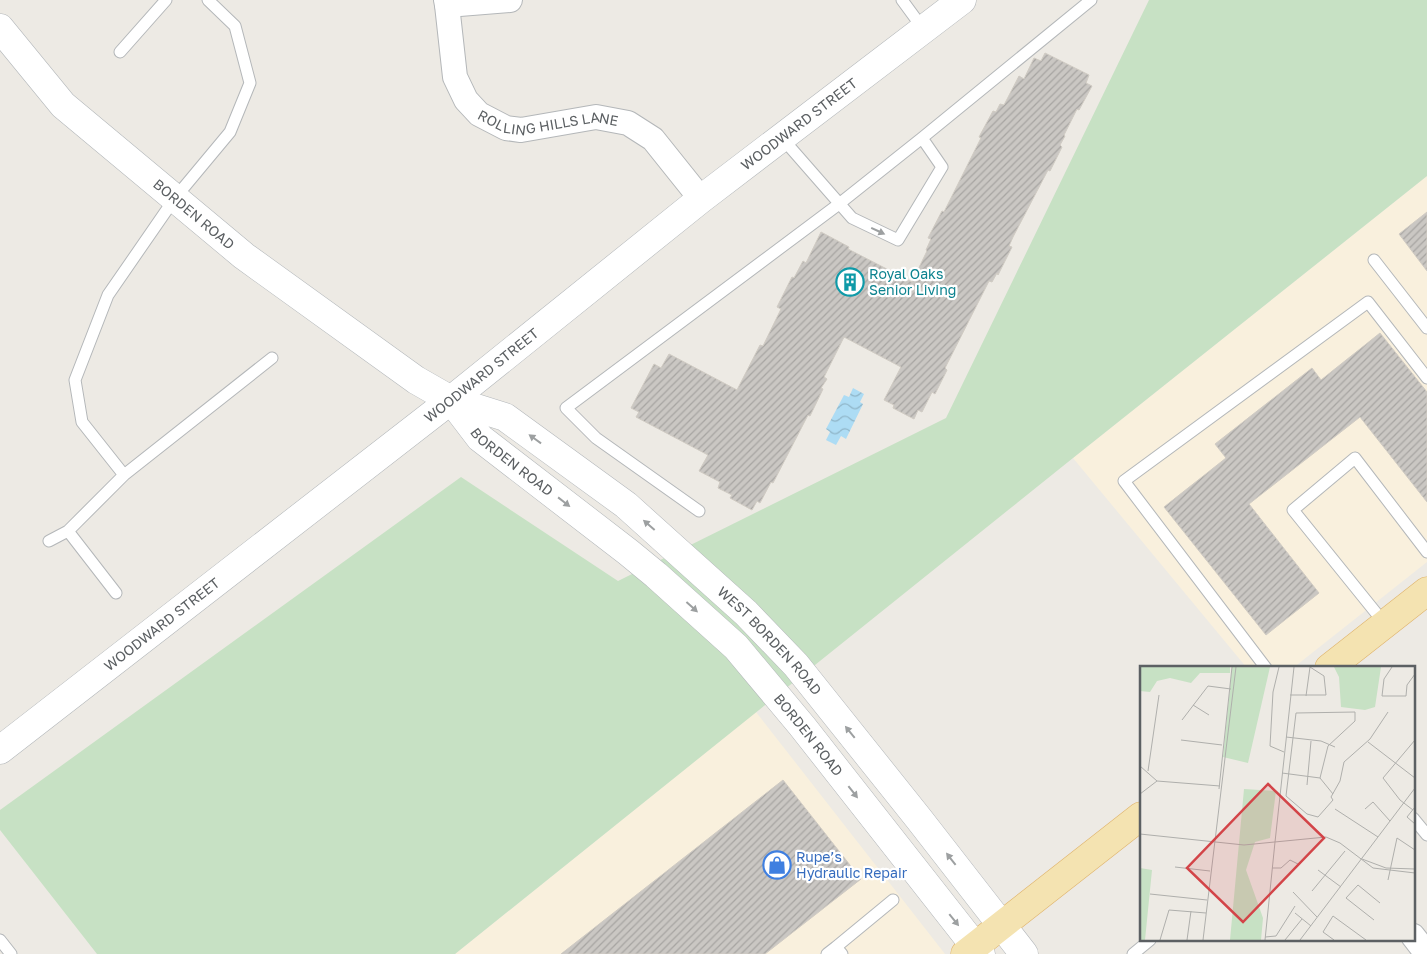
<svg xmlns="http://www.w3.org/2000/svg" width="1427" height="954" viewBox="0 0 1427 954" font-family="'Golos Text',sans-serif">
<style>
.commercial{fill:#f9f0dd}
.green{fill:#c7e1c4}
.water{fill:url(#water-waves)}
.building{fill:url(#building-hatch);stroke:#d0cbc3}
.lines{fill:none;stroke-linecap:round;stroke-linejoin:round}
.lane-casing{stroke:#b4b7b9;stroke-width:13}
.street-casing{stroke:#b4b7b9;stroke-width:26}
.secondary-casing{stroke:#b3b7ba;stroke-width:29}
.primary-casing{stroke:#dfb36b;stroke-width:29}
.lane{stroke:#fff;stroke-width:11}
.street{stroke:#fff;stroke-width:24}
.secondary{stroke:#fff;stroke-width:28}
.primary{stroke:#f4e3b1;stroke-width:28}
.oneway{fill:#9da0a1}
.labels{text-anchor:middle;stroke-width:4.5;stroke-linejoin:round;paint-order:stroke}
.street-label{font-size:14px;fill:#5c6063;stroke:#fff}
.culture-label{font-size:14px;fill:#0d838f;stroke:#fff;text-anchor:start}
.shop-label{font-size:14px;fill:#366cbe;stroke:#fff;text-anchor:start}
.inset-road{fill:none;stroke:#afafac;stroke-width:1}
.view{fill:#d34448;fill-opacity:0.15;stroke:#d34448;stroke-width:2.5}
.inset-edge{fill:none;stroke:#5c6063;stroke-width:2.5}
</style>
<defs>
<pattern id="water-waves" width="16" height="10" patternUnits="userSpaceOnUse" patternTransform="scale(1.25)"><rect width="16" height="10" fill="#addcf4"/><path d="M0 5q4-4 8 0t8 0" fill="none" stroke="#90b6c9"/></pattern>
<pattern id="building-hatch" width="6" height="6" patternUnits="userSpaceOnUse" patternTransform="scale(1.25)"><rect width="6" height="6" fill="#cac7c3"/><path d="M-1 1l2-2M0 6l6-6M5 7l2-2" fill="none" stroke="#a7a5a2"/></pattern>
</defs>
<rect width="100%" height="100%" fill="#edeae4"/>
<!-- commercial -->
<path class="commercial" d="M 1427,176 L 1427,562 L 1293,668 L 1247,668 L 1073,458 Z
M 756,712 L 945,954 L 455,954 Z"/>
<!-- green -->
<path class="green" d="M 1149,0 L 1427,0 L 1427,176 L 1073,458 L 455,954 L 97,954 L 0,830 L 0,810 L 461,477 L 618,581 L 946,418 Z"/>
<!-- water -->
<path class="water" d="M 853,388 L 864,394 L 860,402 L 863,404 L 846,439 L 841,436 L 836,445 L 826,440 L 830,432 L 826,429 L 844,395 L 849,397 Z"/>
<!-- building -->
<path class="building" d="M 1045,53 L 1089,75 L 1086,83 L 1092,86 L 1079,110 L 1077,109 L 1064,135 L 1065,136 L 1060,145 L 1062,147 L 1050,171 L 1048,170 L 1013,237 L 1009,246 L 1012,247 L 998,275 L 997,273 L 992,282 L 989,281 L 945,368 L 947,370 L 935,394 L 932,392 L 922,412 L 918,410 L 914,419 L 893,408 L 894,405 L 884,400 L 901,367 L 844,337 L 824,377 L 827,379 L 821,388 L 823,389 L 810,416 L 808,415 L 773,483 L 771,482 L 760,503 L 757,501 L 752,510 L 730,498 L 732,495 L 718,488 L 720,482 L 699,471 L 708,455 L 636,417 L 639,412 L 631,408 L 654,364 L 661,368 L 669,354 L 737,390 L 760,345 L 763,346 L 781,309 L 777,307 L 792,277 L 794,278 L 803,261 L 806,263 L 821,232 L 849,247 L 848,249 L 912,282 L 927,251 L 926,250 L 931,239 L 928,238 L 942,211 L 944,212 L 981,138 L 979,137 L 993,111 L 996,112 L 1000,104 L 1004,105 L 1019,76 L 1024,79 L 1034,58 L 1041,61 Z
M 1427,212 L 1427,271 L 1399,234 Z
M 1380,333 L 1427,392 L 1427,502 L 1360,417 L 1249,504 L 1319,593 L 1266,635 L 1164,507 L 1226,458 L 1215,444 L 1312,368 L 1321,380 Z
M 783,780 L 861,879 L 765,954 L 561,954 Z"/>
<g class="lines">
<!-- lane casing -->
<g class="lane-casing">
<path id="lane" d="M 902,0 L 924,30
M 120,52 L 166,0
M 782,138 L 852,218 L 898,240 L 942,167 L 922,138
M 1374,260 L 1427,328
M 124,475 L 272,358
M 699,511 L 596,438 L 566,408 L 839,204 L 922,138 L 1091,0
M 68,531 L 116,593
M 49,541 L 68,531 L 124,475 L 82,422 L 75,380 L 108,295 L 175,198 L 230,132 L 250,83 L 235,26 L 208,0
M 1385,624 L 1293,510 L 1355,458 L 1427,552
M 1266,668 L 1124,481 L 1368,302 L 1427,378
M 1413,818 L 1427,835
M 0,940 L 11,954
M 836,947 L 893,900
M 827,954 L 836,947 L 842,954
M 1133,954 L 1150,940"/>
</g>
<!-- street casing -->
<g class="street-casing">
<g id="street">
<path d="M 446,0 L 447,5 L 510,0"/>
<path id="s1" d="M 447,5 L 455,77 L 466,100 L 479,114 L 506,128 L 521,130 L 596,117 L 628,123 L 653,139 L 701,199"/>
<path d="M 1413,936 L 1427,954"/>
</g>
</g>
<!-- secondary casing -->
<g class="secondary-casing">
<g id="secondary">
<path id="s2" d="M 0,28 L 63,105 L 244,256 L 416,380 L 451,400 L 480,438 L 628,552 L 656,575 L 736,647 L 802,726 L 981,954"/>
<path id="s3" d="M 451,400 L 505,417 L 626,505 L 746,613 L 796,665 L 919,819 L 1024,954"/>
<path id="s4" d="M 0,750 L 451,400 L 701,199 L 962,0"/>
</g>
</g>
<!-- primary casing -->
<g class="primary-casing">
<path id="primary" d="M 1329,668 L 1427,591
M 965,954 L 1141,816"/>
</g>
<!-- lane -->
<use href="#lane" class="lane"/>
<!-- street -->
<use href="#street" class="street"/>
<!-- secondary -->
<use href="#secondary" class="secondary"/>
<!-- primary -->
<use href="#primary" class="primary"/>
</g>
<!-- one-way arrows -->
<defs><path id="oneway-solid" d="M-6-.8H1V-3.2L6.5 0L1 3.2V.8H-6Z" transform="scale(1.25)"/></defs>
<g class="oneway">
<use href="#oneway-solid" transform="translate(878 231) rotate(25)"/>
<use href="#oneway-solid" transform="translate(535 439) rotate(-144)"/>
<use href="#oneway-solid" transform="translate(564 502) rotate(38)"/>
<use href="#oneway-solid" transform="translate(649 525) rotate(-139)"/>
<use href="#oneway-solid" transform="translate(692 607) rotate(42)"/>
<use href="#oneway-solid" transform="translate(850 732) rotate(-129)"/>
<use href="#oneway-solid" transform="translate(853 792) rotate(52)"/>
<use href="#oneway-solid" transform="translate(951 859) rotate(-128)"/>
<use href="#oneway-solid" transform="translate(954 920) rotate(51)"/>
</g>
<!-- icons -->
<defs>
<g id="building-ring" transform="scale(1.4375)"><circle r="9.5" fill="#fff" stroke="#0f9aa8" stroke-width="1.5"/><path d="M-4-6H4V6H1V3H-1V6H-4ZM-2.5-4.3h1.7v1.8h-1.7ZM.8-4.3h1.7v1.8H.8ZM-2.5-1h1.7V.8h-1.7ZM.8-1h1.7V.8H.8Z" fill="#0f9aa8"/></g>
<g id="shop-ring" transform="scale(1.4375)"><circle r="9.5" fill="#fff" stroke="#3f7fe0" stroke-width="1.5"/><path d="M-5-2.5h2.3a2.7 3.5 0 0 1 5.4 0H5L5.5 6h-11ZM-1.5-2.5h3a1.5 2.3 0 0 0-3 0Z" fill="#3f7fe0"/></g>
</defs>
<g fill-rule="evenodd">
<use href="#building-ring" x="850" y="282"/>
<use href="#shop-ring" x="777" y="865"/>
</g>
<g class="labels">
<!-- street labels -->
<g class="street-label">
<text dy="5" stroke="none"><textPath href="#s1" startOffset="189">ROLLING HILLS LANE</textPath></text>
<text dy="5" stroke="none"><textPath href="#s4" startOffset="1015">WOODWARD STREET</textPath></text>
<text dy="5" stroke="none"><textPath href="#s2" startOffset="270">BORDEN ROAD</textPath></text>
<text dy="5" stroke="none"><textPath href="#s4" startOffset="610">WOODWARD STREET</textPath></text>
<text dy="5" stroke="none"><textPath href="#s2" startOffset="675">BORDEN ROAD</textPath></text>
<text dy="5" stroke="none"><textPath href="#s4" startOffset="205">WOODWARD STREET</textPath></text>
<text dy="5" stroke="none"><textPath href="#s3" startOffset="404">WEST BORDEN ROAD</textPath></text>
<text dy="5" stroke="none"><textPath href="#s2" startOffset="1080">BORDEN ROAD</textPath></text>
</g>
<!-- culture labels -->
<g class="culture-label">
<text x="869" y="279">Royal Oaks<tspan x="869" dy="16">Senior Living</tspan></text>
</g>
<!-- shop labels -->
<g class="shop-label">
<text x="796" y="862">Rupe’s<tspan x="796" dy="16">Hydraulic Repair</tspan></text>
</g>
</g>
<!-- overview -->
<g transform="translate(1140 666)">
<rect width="275" height="275" fill="#edeae4"/>
<path d="M 0,1 L 90,1 L 90,7 L 60,7 L 51,17 L 30,12 L 17,15 L 10,26 L 0,25 ZM 92,1 L 130,1 L 108,97 L 83,91 ZM 194,1 L 241,1 L 235,41 L 225,44 L 201,41 L 199,11 ZM 104,123 L 136,125 L 130,172 L 115,176 L 106,204 L 123,252 L 121,274 L 90,274 ZM 0,202 L 12,204 L 5,274 L 0,274 Z" fill="#c7e1c4"/>
<path class="inset-road" d="M 139,1 L 133,26 L 130,80 L 144,86M 252,1 L 244,13 L 242,30 L 266,30 L 267,19 L 275,8M 150,29 L 186,29 L 184,10 L 170,1M 166,30 L 170,1M 53,39 L 69,49M 42,54 L 68,20 L 91,23M 146,71 L 181,75 L 195,81M 41,74 L 82,79M 228,76 L 275,112M 0,100 L 17,115 L 80,120M 8,105 L 19,29M 142,107 L 180,112 L 193,128M 180,112 L 188,80 L 215,55 L 215,46 L 156,47 L 146,130 L 167,148 L 178,151 L 193,134 L 191,131 L 200,115 L 204,96 L 230,73 L 248,46M 167,119 L 171,75M 79,123 L 92,1M 0,128 L 17,115M 275,141 L 267,151 L 275,158M 195,143 L 238,171M 225,143 L 233,136 L 250,155M 273,144 L 260,134 L 243,112 L 275,74M 0,168 L 104,179 L 186,171 L 200,177 L 233,202 L 275,207M 135,176 L 154,1M 222,193 L 246,202 L 275,203M 35,201 L 70,205M 132,202 L 141,202 L 150,194 L 158,198M 178,204 L 201,221M 248,214 L 257,172 L 275,184M 172,225 L 205,185M 153,226 L 177,251M 10,228 L 67,234M 155,247 L 171,260M 234,254 L 206,232 L 218,219 L 240,237M 125,271 L 136,270 L 155,240M 20,274 L 29,244 L 66,247M 47,274 L 51,245M 63,274 L 96,1M 125,274 L 135,176M 145,274 L 162,253M 160,274 L 275,122M 194,274 L 183,266 L 193,250 L 226,274"/>
<path class="view" d="M 128,118 L 184,172 L 103,256 L 47,202 Z"/>
<rect width="275" height="275" class="inset-edge"/>
</g>
</svg>
